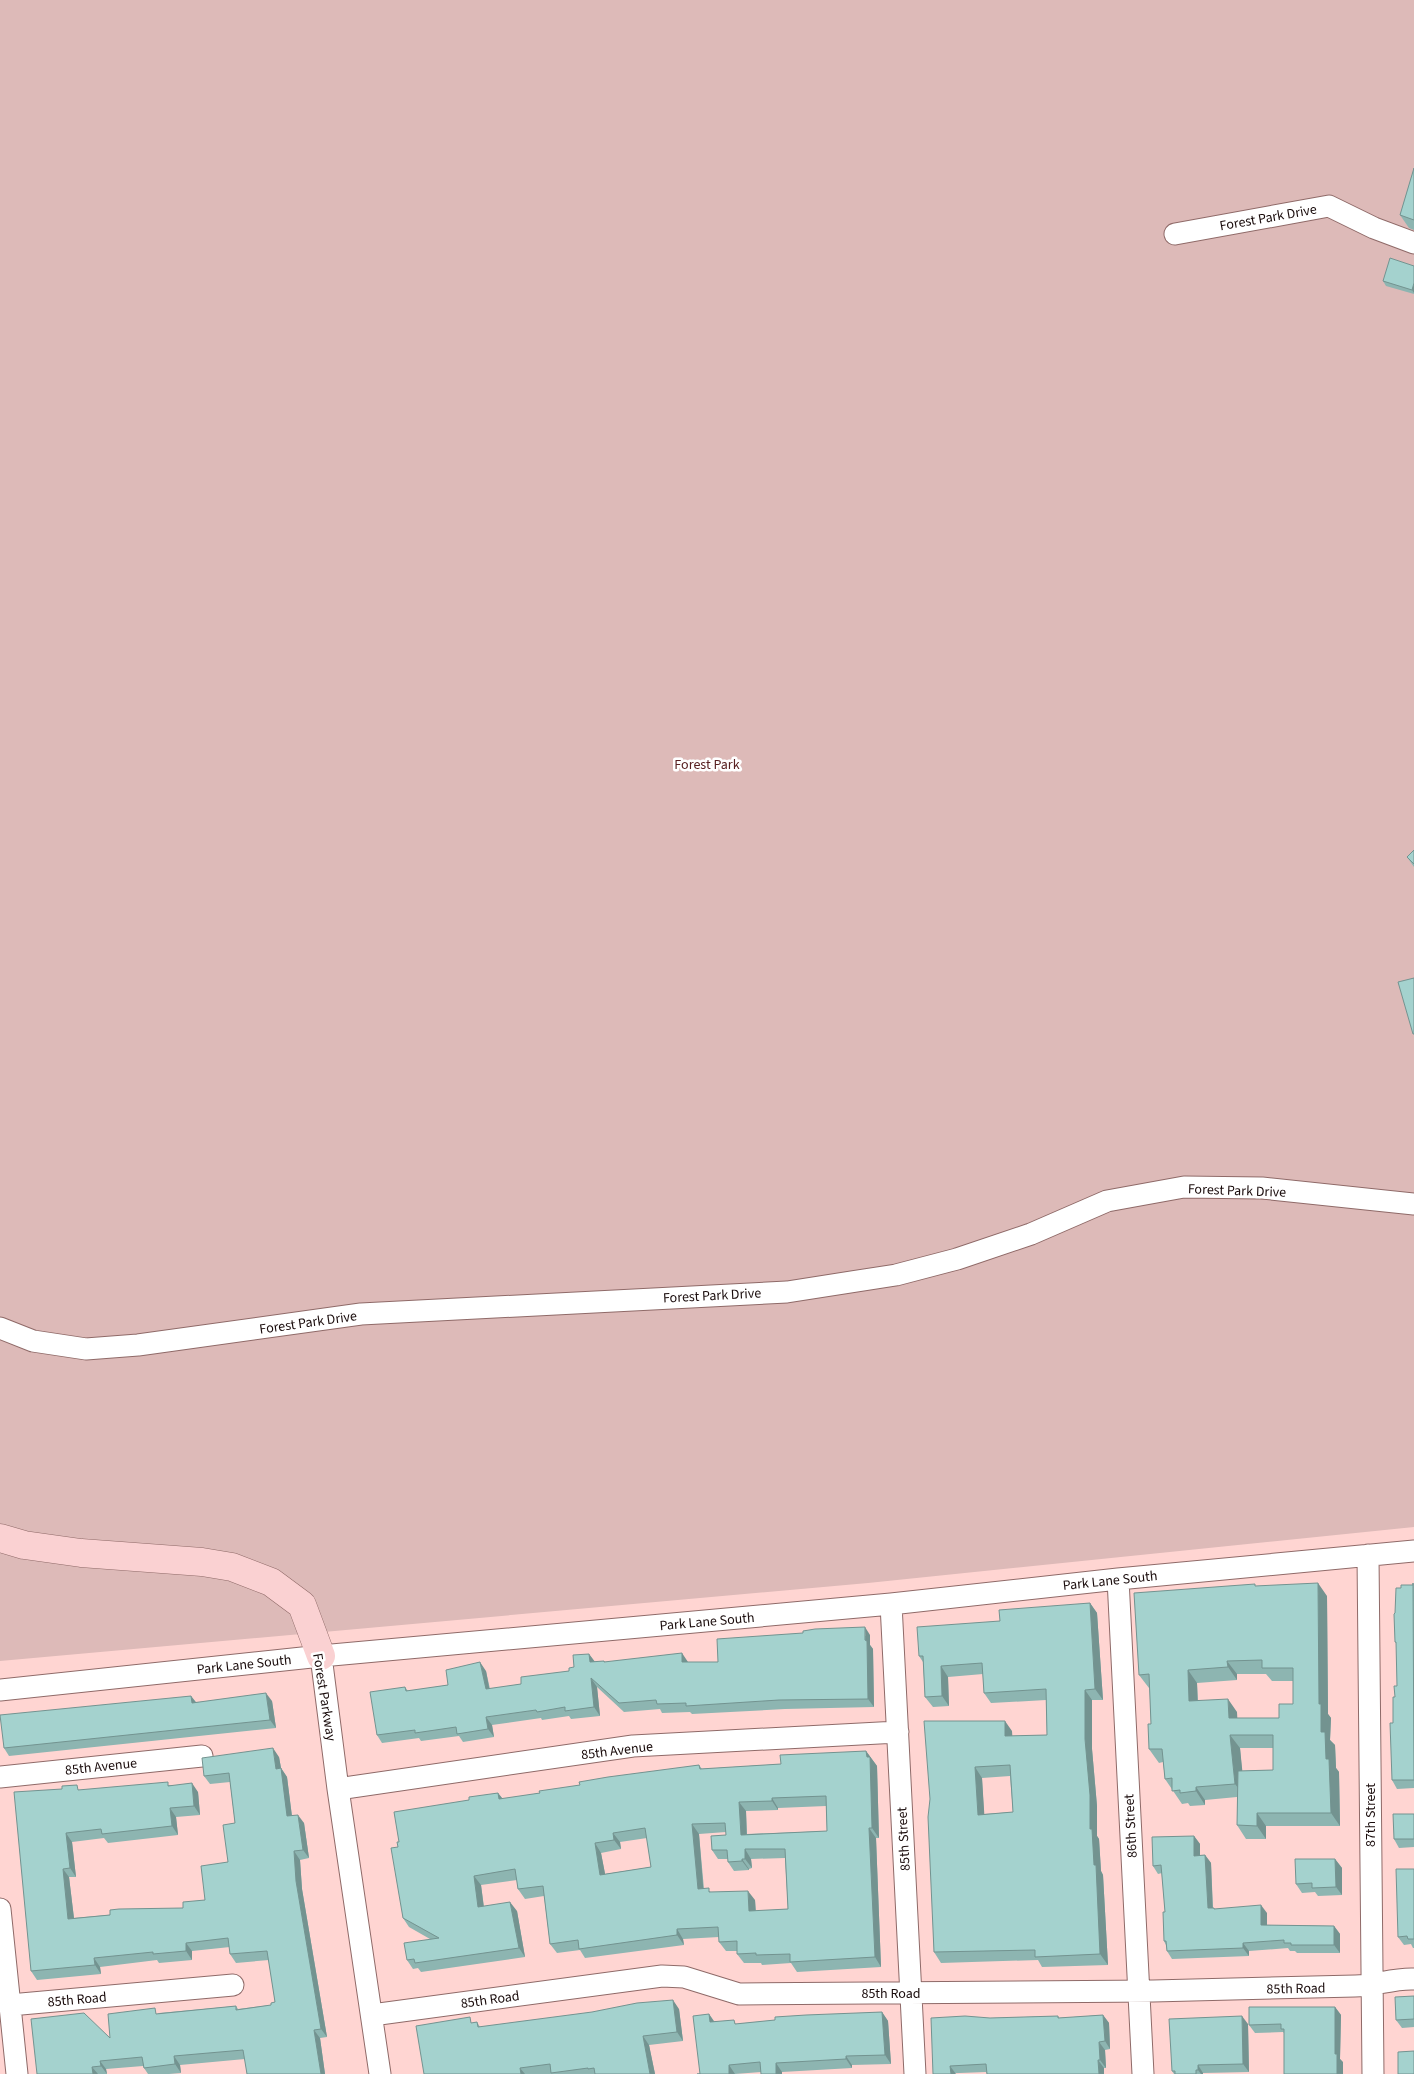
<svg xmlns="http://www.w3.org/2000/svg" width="1414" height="2074" viewBox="0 0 1414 2074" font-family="'Source Sans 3',sans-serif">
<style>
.park{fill:#ddbab8}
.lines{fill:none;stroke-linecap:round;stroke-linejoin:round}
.street-casing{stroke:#8f6a68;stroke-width:23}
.secondary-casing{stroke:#8f6a68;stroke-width:29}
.street{stroke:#fff;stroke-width:21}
.secondary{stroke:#fad1d2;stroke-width:28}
.wall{fill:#8db5b1;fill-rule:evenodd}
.shaded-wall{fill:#739390}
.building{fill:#a4d2ce;stroke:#739390;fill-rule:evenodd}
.labels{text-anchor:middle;stroke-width:5;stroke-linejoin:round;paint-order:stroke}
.street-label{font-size:14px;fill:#190b0b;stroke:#fff}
.park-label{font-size:14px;fill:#582021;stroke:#fff}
</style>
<rect width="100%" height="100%" fill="#ffd5d2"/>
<!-- park -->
<path class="park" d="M 0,0 L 1414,0 L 1414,1527 L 868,1583 L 0,1661 Z"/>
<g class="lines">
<!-- street casing -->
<g class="street-casing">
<path id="street" d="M 1175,234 L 1329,206 L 1374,228 L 1414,243
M 0,1328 L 33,1341 L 86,1349 L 138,1345 L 361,1314 L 787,1292 L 896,1275 L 957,1259 L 1031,1234 L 1107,1201 L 1184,1187 L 1262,1188 L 1414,1204
M 1368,1555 L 1373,2074
M 1118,1579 L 1143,2074
M 891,1604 L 915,2074
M 321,1656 L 338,1789 L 380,2074
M 0,1690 L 321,1656 L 891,1604 L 1118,1579 L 1414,1551
M 0,1777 L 202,1756
M 338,1789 L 633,1746 L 898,1732
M 0,1909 L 17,2074
M 10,2005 L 233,1985
M 372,2015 L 662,1976 L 684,1977 L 739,1994 L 1153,1991 L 1355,1986 C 1375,1986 1393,1978 1414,1979"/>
</g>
<!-- secondary casing -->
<g class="secondary-casing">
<path id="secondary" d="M 0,1538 L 24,1545 L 81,1553 L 202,1562 L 232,1567 L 271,1582 L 302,1605 L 321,1656"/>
</g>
<!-- street -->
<use href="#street" class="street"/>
<!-- secondary -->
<use href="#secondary" class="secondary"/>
</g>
<!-- wall -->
<path class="wall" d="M 1414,168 L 1414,230 L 1409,228 L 1400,215 Z
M 1414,266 L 1414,294 L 1386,286 L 1383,281 Z
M 1414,850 L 1414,867 L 1407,857 Z
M 1414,1583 L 1414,1788 L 1397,1789 L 1392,1780 L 1395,1697 L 1397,1686 L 1397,1644 L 1395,1642 L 1395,1613 L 1401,1588 L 1413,1585 Z
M 1257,1586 L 1327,1596 L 1328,1714 L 1331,1718 L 1330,1740 L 1335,1745 L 1336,1768 L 1339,1772 L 1340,1826 L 1266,1826 L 1266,1839 L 1246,1839 L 1237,1825 L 1237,1797 L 1205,1800 L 1205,1805 L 1190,1806 L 1188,1803 L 1182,1804 L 1165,1779 L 1163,1762 L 1159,1763 L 1149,1749 L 1151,1724 L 1150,1688 L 1149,1688 L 1139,1675 ZM 1237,1674 L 1266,1674 L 1272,1681 L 1293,1681 L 1293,1704 L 1279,1718 L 1237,1718 L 1237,1712 L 1198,1701 L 1197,1683 L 1237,1680 ZM 1240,1748 L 1273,1748 L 1273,1770 L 1242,1771 Z
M 1090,1603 L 1097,1613 L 1103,1700 L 1092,1700 L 1092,1749 L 1097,1806 L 1097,1836 L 1099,1839 L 1101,1871 L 1103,1875 L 1108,1965 L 1042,1967 L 1038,1960 L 941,1963 L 934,1952 L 930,1799 L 1012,1731 L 1012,1736 L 1047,1735 L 1046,1700 L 991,1703 L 984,1693 L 983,1674 L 948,1677 L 949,1706 L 933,1707 L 925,1697 L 923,1662 L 919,1656 L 1000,1621 ZM 1010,1776 L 1013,1812 L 984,1814 L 982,1778 Z
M 870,1635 L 870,1645 L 873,1649 L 874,1707 L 785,1709 L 692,1714 L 690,1712 L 662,1713 L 660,1709 L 624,1712 L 597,1687 L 600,1716 L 571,1719 L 569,1716 L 542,1720 L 541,1718 L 492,1725 L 494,1737 L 463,1742 L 459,1736 L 421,1741 L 419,1738 L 382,1743 L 377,1735 L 405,1687 L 408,1691 L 448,1685 L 486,1671 L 490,1689 L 521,1684 L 569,1671 L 589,1654 L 595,1662 L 604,1661 L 605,1662 L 718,1662 Z
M 191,1696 L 196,1702 L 272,1701 L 276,1728 L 9,1756 L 4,1748 Z
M 866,1751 L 877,1766 L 879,1838 L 876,1838 L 881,1967 L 797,1972 L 791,1963 L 762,1965 L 761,1963 L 744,1963 L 737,1954 L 737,1951 L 726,1951 L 719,1942 L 719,1937 L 683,1939 L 684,1945 L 585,1958 L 580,1950 L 557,1953 L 550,1944 L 544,1896 L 525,1899 L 518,1889 L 517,1880 L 481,1885 L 484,1907 L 517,1911 L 525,1957 L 421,1972 L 418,1968 L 413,1969 L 407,1960 L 430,1939 L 409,1927 L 403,1918 L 398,1847 L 399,1842 L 469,1800 L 498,1793 L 503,1799 L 540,1793 L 580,1785 L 699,1765 L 702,1769 L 781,1764 ZM 826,1806 L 827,1831 L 747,1834 L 746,1811 L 778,1810 L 778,1808 ZM 726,1832 L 726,1835 L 712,1850 L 718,1859 L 728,1859 L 728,1862 L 734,1871 L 749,1870 L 749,1869 L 752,1868 L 751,1859 L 785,1858 L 788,1909 L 756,1911 L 755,1900 L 711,1892 L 704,1889 L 699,1834 ZM 647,1838 L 651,1867 L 605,1874 L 601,1853 L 621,1849 L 620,1842 Z
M 279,1757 L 281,1768 L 287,1777 L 292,1816 L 304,1823 L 309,1858 L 300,1860 L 302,1889 L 327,2037 L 320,2038 L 325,2074 L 247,2074 L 245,2059 L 180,2065 L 181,2073 L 169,2074 L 148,2074 L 144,2068 L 143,2066 L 106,2069 L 107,2074 L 37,2074 L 159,2013 L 236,2006 L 238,2009 L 271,2005 L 275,2002 L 269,1960 L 236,1963 L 230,1954 L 230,1947 L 192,1951 L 192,1960 L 159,1963 L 157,1960 L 100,1967 L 101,1974 L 37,1980 L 31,1971 L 62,1789 L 81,1790 L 170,1785 L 198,1792 L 200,1815 L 176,1817 L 178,1835 L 108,1843 L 104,1838 L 72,1842 L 76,1877 L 69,1877 L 74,1918 L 183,1908 L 205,1900 L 228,1862 L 235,1823 L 230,1782 L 210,1784 L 204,1776 Z
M 1414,1814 L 1414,1847 L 1399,1848 L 1394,1839 Z
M 1194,1836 L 1200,1844 L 1200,1856 L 1205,1855 L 1211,1863 L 1213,1908 L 1215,1909 L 1267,1913 L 1267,1925 L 1334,1926 L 1340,1934 L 1340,1953 L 1297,1953 L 1295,1951 L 1290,1951 L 1288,1948 L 1249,1951 L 1249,1956 L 1172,1959 L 1167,1951 L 1166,1945 L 1164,1941 L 1165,1912 L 1162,1873 L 1158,1874 L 1153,1866 Z
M 1335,1859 L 1342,1868 L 1342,1895 L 1318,1896 L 1315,1892 L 1302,1893 L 1296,1884 Z
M 1414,1869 L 1414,1948 L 1413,1948 L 1411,1944 L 1404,1945 L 1398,1937 Z
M 1414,1996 L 1414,2027 L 1402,2028 L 1396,2020 Z
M 1335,2007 L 1341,2015 L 1340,2059 L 1343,2062 L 1284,2033 L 1283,2032 L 1255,2033 L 1249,2025 Z
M 679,2009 L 683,2041 L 649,2045 L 655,2074 L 424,2074 L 474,2023 L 477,2022 L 480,2027 Z
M 882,2012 L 888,2021 L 891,2064 L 852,2065 L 852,2068 L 782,2072 L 782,2074 L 761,2074 L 761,2072 L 735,2074 L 700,2074 L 709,2014 L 714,2021 L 737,2024 Z
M 1103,2015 L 1109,2023 L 1110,2049 L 1105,2050 L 1106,2068 L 1104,2068 L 1104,2074 L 987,2074 L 986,2072 L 933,2074 L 990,2018 L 1058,2016 L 1059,2018 Z
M 1248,2024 L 1249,2072 L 1203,2073 L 1203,2074 L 1174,2074 L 1172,2071 Z"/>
<!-- shaded-wall -->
<path class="shaded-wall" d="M 1414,283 L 1414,293 L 1412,290 Z
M 1318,1583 L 1327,1596 L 1328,1714 L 1331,1718 L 1330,1740 L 1335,1745 L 1336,1768 L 1339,1772 L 1340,1826 L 1331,1813 L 1326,1759 L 1321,1732 L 1319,1704 Z
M 1090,1603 L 1097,1613 L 1103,1700 L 1095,1689 Z
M 865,1627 L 870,1635 L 870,1645 L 873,1649 L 874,1707 L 868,1699 Z
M 682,1653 L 688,1662 L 682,1662 Z
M 589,1654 L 595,1662 L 590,1662 Z
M 1227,1661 L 1237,1674 L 1237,1680 L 1228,1667 Z
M 480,1662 L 486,1671 L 491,1698 L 486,1689 Z
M 941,1666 L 948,1677 L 949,1706 L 942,1696 Z
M 1188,1670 L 1197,1683 L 1198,1714 L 1189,1701 Z
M 591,1678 L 597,1687 L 600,1716 L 594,1707 Z
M 1085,1690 L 1092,1700 L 1092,1749 L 1097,1806 L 1097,1836 L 1099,1839 L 1101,1871 L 1103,1875 L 1108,1965 L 1100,1954 L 1094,1865 L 1090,1829 L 1085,1739 Z
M 266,1693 L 272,1701 L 276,1728 L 270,1720 Z
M 191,1696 L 197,1704 L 192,1703 Z
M 1228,1699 L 1237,1712 L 1238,1731 L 1229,1718 Z
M 486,1717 L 492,1725 L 494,1737 L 488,1729 Z
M 1005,1721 L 1012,1731 L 1013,1746 L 1005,1736 Z
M 1230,1735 L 1240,1748 L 1245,1797 L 1235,1784 Z
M 273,1748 L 279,1757 L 281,1768 L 287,1777 L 293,1825 L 287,1816 L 276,1769 Z
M 866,1751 L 877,1766 L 879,1838 L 872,1828 Z
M 975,1767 L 982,1778 L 985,1825 L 978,1815 Z
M 192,1783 L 198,1792 L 200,1815 L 194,1806 Z
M 1196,1787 L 1205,1800 L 1205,1805 L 1196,1791 Z
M 498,1793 L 505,1802 L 499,1799 Z
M 772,1798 L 778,1808 L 778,1810 L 772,1801 Z
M 739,1802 L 746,1811 L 747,1844 L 741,1835 Z
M 170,1808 L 176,1817 L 178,1835 L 172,1826 Z
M 1257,1813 L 1266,1826 L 1266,1839 L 1257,1826 Z
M 298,1815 L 304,1823 L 309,1858 L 303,1850 Z
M 692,1824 L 699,1834 L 704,1898 L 698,1889 Z
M 869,1828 L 876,1838 L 881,1967 L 875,1957 Z
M 66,1833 L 72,1842 L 76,1877 L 70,1868 Z
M 613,1833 L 620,1842 L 621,1849 L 614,1840 Z
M 1194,1836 L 1200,1844 L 1200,1864 L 1194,1856 Z
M 595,1843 L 601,1853 L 607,1884 L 600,1875 Z
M 745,1849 L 751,1859 L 752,1868 L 745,1859 Z
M 294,1851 L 300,1860 L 302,1889 L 327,2037 L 321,2029 L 296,1881 Z
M 1205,1855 L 1211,1863 L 1213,1916 L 1208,1908 Z
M 742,1859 L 749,1869 L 749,1870 L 742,1861 Z
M 1335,1859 L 1342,1868 L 1342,1895 L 1336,1887 Z
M 63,1869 L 69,1877 L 75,1927 L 68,1919 Z
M 474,1876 L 481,1885 L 485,1917 L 478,1907 Z
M 748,1891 L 755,1900 L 756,1921 L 749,1911 Z
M 510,1902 L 517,1911 L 525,1957 L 519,1948 Z
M 1261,1905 L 1267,1913 L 1267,1933 L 1261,1925 Z
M 1334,1926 L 1340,1934 L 1340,1953 L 1334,1945 Z
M 677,1929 L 683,1939 L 684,1945 L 677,1935 Z
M 186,1943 L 192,1951 L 192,1960 L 186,1951 Z
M 1243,1943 L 1249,1951 L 1249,1956 L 1243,1948 Z
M 94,1958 L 100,1967 L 101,1974 L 95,1965 Z
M 673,2000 L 679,2009 L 683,2041 L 677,2032 Z
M 1335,2007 L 1341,2015 L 1340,2059 L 1343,2062 L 1343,2074 L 1337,2074 L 1335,2054 Z
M 882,2012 L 888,2021 L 891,2064 L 885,2055 Z
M 709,2014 L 715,2023 L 710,2022 Z
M 1103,2015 L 1109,2023 L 1110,2049 L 1105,2041 Z
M 1242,2016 L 1248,2024 L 1249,2072 L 1243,2064 Z
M 314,2030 L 320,2038 L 325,2074 L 321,2074 Z
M 643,2036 L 649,2045 L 655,2074 L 650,2074 Z
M 1099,2042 L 1105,2050 L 1106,2068 L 1100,2060 Z
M 174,2056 L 180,2065 L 181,2073 L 175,2064 Z
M 846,2056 L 852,2065 L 852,2068 L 846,2059 Z
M 1098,2060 L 1104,2068 L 1104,2074 L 1099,2074 Z
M 100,2061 L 106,2069 L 107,2074 L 101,2066 Z
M 776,2063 L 782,2072 L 782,2074 L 776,2074 Z
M 729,2065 L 735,2074 L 729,2074 Z
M 1198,2065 L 1203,2073 L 1203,2074 L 1201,2074 L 1198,2070 Z
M 950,2066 L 956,2074 L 951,2074 Z
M 92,2067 L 98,2074 L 93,2074 Z
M 520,2068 L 525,2074 L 521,2074 Z"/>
<!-- building -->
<path class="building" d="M 1414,168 L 1414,220 L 1400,215 Z
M 1390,258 L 1414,266 L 1414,283 L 1412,290 L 1383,281 Z
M 1414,850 L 1414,864 L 1407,857 Z
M 1414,978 L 1414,1034 L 1413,1034 L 1398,982 Z
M 1318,1583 L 1319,1704 L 1321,1704 L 1321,1732 L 1325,1732 L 1326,1759 L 1329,1759 L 1331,1813 L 1257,1813 L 1257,1826 L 1237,1825 L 1238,1771 L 1273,1770 L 1273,1735 L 1230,1735 L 1235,1784 L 1196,1787 L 1196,1791 L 1180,1793 L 1180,1790 L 1172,1791 L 1172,1778 L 1165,1779 L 1162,1749 L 1149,1749 L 1148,1724 L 1151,1724 L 1149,1674 L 1139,1675 L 1134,1593 L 1255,1584 L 1255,1586 ZM 1262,1660 L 1262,1668 L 1293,1668 L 1293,1704 L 1279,1704 L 1279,1718 L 1229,1718 L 1228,1699 L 1189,1701 L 1188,1670 L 1228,1667 L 1227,1661 Z
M 1413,1583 L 1414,1780 L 1392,1780 L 1390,1723 L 1393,1723 L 1393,1697 L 1395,1697 L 1394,1686 L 1397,1686 L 1396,1642 L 1395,1642 L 1394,1614 L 1395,1613 L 1396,1588 L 1401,1588 L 1401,1585 L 1413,1585 Z
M 1090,1603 L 1095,1689 L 1085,1690 L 1085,1739 L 1090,1795 L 1090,1829 L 1092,1829 L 1094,1865 L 1096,1865 L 1100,1954 L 1035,1957 L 1035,1950 L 934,1952 L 928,1817 L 930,1799 L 924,1721 L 1005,1721 L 1005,1736 L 1047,1735 L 1046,1689 L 984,1693 L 982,1663 L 941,1666 L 942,1696 L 925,1697 L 923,1656 L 919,1656 L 917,1627 L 1000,1621 L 999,1610 ZM 1010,1765 L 1013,1812 L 978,1815 L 975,1767 Z
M 865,1627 L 865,1640 L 867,1641 L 868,1699 L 779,1700 L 686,1706 L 686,1703 L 657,1704 L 656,1700 L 619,1703 L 591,1678 L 594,1707 L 565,1711 L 565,1707 L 537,1712 L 536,1710 L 486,1717 L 488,1729 L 457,1734 L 456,1727 L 415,1733 L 415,1730 L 377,1735 L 370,1692 L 405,1687 L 406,1691 L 448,1685 L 446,1670 L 480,1662 L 486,1689 L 521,1684 L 521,1677 L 569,1671 L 569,1668 L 574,1667 L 573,1655 L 589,1654 L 590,1662 L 604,1661 L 604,1662 L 682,1653 L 682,1662 L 718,1662 L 717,1639 L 803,1633 L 803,1631 L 815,1629 Z
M 266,1693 L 270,1720 L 4,1748 L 0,1715 L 191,1696 L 192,1703 Z
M 273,1748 L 276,1769 L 281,1768 L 287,1816 L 298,1815 L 303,1850 L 294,1851 L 296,1881 L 321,2029 L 314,2030 L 321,2074 L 247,2074 L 243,2050 L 174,2056 L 175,2064 L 144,2068 L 142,2057 L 100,2061 L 101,2066 L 92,2067 L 93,2074 L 37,2074 L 31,2019 L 84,2013 L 110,2038 L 108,2014 L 155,2008 L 156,2014 L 236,2006 L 236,2010 L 271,2005 L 271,2003 L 275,2002 L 267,1951 L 230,1954 L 228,1938 L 186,1943 L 186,1951 L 153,1954 L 153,1952 L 94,1958 L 95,1965 L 31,1971 L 14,1792 L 62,1789 L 62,1786 L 77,1785 L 78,1790 L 168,1782 L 168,1786 L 192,1783 L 194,1806 L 170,1808 L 172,1826 L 102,1834 L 101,1829 L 66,1833 L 70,1868 L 63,1869 L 68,1919 L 110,1915 L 110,1910 L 119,1909 L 183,1908 L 183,1902 L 205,1900 L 201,1866 L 228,1862 L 223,1825 L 235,1823 L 229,1773 L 204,1776 L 202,1758 Z
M 866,1751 L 867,1757 L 870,1757 L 872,1828 L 869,1828 L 875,1957 L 790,1962 L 790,1954 L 756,1955 L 756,1953 L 737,1954 L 737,1941 L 719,1942 L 718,1927 L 677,1929 L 677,1935 L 579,1949 L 578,1940 L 550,1944 L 543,1886 L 518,1889 L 515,1869 L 474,1876 L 478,1907 L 510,1902 L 519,1948 L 415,1963 L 414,1959 L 407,1960 L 404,1943 L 439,1938 L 403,1918 L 391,1848 L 398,1847 L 397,1842 L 399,1842 L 394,1812 L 469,1800 L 469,1797 L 498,1793 L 499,1799 L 540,1793 L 539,1791 L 580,1785 L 579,1782 L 608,1777 L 699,1765 L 700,1769 L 781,1764 L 780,1755 ZM 826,1796 L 827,1831 L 741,1835 L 739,1802 L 772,1801 L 772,1798 ZM 725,1823 L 726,1835 L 711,1836 L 712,1850 L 727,1850 L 728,1862 L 742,1861 L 742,1859 L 745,1859 L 745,1849 L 785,1849 L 788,1909 L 749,1911 L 748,1891 L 709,1892 L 709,1888 L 698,1889 L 692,1824 ZM 645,1828 L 651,1867 L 600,1875 L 595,1843 L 614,1840 L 613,1833 Z
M 1393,1814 L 1414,1814 L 1414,1839 L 1394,1839 Z
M 1194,1836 L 1194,1856 L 1205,1855 L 1208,1908 L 1214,1908 L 1214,1909 L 1261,1905 L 1261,1925 L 1334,1926 L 1334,1945 L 1291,1945 L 1291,1943 L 1284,1943 L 1284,1940 L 1243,1943 L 1243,1948 L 1167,1951 L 1166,1941 L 1164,1941 L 1163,1912 L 1165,1912 L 1161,1865 L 1153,1866 L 1152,1837 Z
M 1295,1859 L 1335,1859 L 1336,1887 L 1312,1888 L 1312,1883 L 1296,1884 Z
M 1396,1869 L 1414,1869 L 1414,1939 L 1408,1939 L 1407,1936 L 1398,1937 Z
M 1414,1996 L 1414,2019 L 1396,2020 L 1395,1997 Z
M 673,2000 L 677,2032 L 643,2036 L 650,2074 L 595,2074 L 594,2068 L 588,2069 L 588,2068 L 551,2073 L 550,2064 L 520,2068 L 521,2074 L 424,2074 L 416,2026 L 470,2017 L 471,2023 L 477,2022 L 478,2027 L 592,2012 L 637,2003 Z
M 1249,2007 L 1335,2007 L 1335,2054 L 1337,2054 L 1337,2074 L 1284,2074 L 1284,2029 L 1281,2029 L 1281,2024 L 1249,2025 Z
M 882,2012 L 885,2055 L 846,2056 L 846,2059 L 776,2063 L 776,2074 L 761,2074 L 760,2062 L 729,2065 L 729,2074 L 697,2074 L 700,2074 L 693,2016 L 709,2014 L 710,2022 L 734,2020 L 735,2024 L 775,2020 L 775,2017 L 806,2015 Z
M 1103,2015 L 1105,2041 L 1099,2042 L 1100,2060 L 1098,2060 L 1099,2074 L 987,2074 L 986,2064 L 950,2066 L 951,2074 L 933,2074 L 931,2018 L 965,2016 L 990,2018 L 1058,2016 L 1058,2018 Z
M 1242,2016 L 1243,2064 L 1198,2065 L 1198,2070 L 1196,2070 L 1196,2074 L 1175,2074 L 1175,2071 L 1172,2071 L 1169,2019 Z
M 1414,2051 L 1414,2074 L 1398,2074 L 1398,2052 Z"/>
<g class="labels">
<!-- street labels -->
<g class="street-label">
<text transform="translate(1268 217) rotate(-10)" y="5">Forest Park Drive</text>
<text transform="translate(1237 1190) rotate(2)" y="5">Forest Park Drive</text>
<text transform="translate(712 1295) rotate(-3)" y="5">Forest Park Drive</text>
<text transform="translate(308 1322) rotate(-8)" y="5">Forest Park Drive</text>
<text transform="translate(1110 1580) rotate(-6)" y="5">Park Lane South</text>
<text transform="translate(707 1621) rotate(-5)" y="5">Park Lane South</text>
<text transform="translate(244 1664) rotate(-6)" y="5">Park Lane South</text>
<text transform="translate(325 1697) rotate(81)" y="5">Forest Parkway</text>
<text transform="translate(617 1750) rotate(-7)" y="5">85th Avenue</text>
<text transform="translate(101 1766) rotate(-6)" y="5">85th Avenue</text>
<text transform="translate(1370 1815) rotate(-90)" y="5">87th Street</text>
<text transform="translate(1130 1826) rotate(-93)" y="5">86th Street</text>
<text transform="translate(903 1839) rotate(-93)" y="5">85th Street</text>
<text transform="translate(1296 1988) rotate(-1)" y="5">85th Road</text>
<text x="891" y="1998">85th Road</text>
<text transform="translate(77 1999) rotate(-5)" y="5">85th Road</text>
<text transform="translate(490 1999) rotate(-8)" y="5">85th Road</text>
</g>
<!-- park labels -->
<g class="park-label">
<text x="707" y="769">Forest Park</text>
</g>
</g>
</svg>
